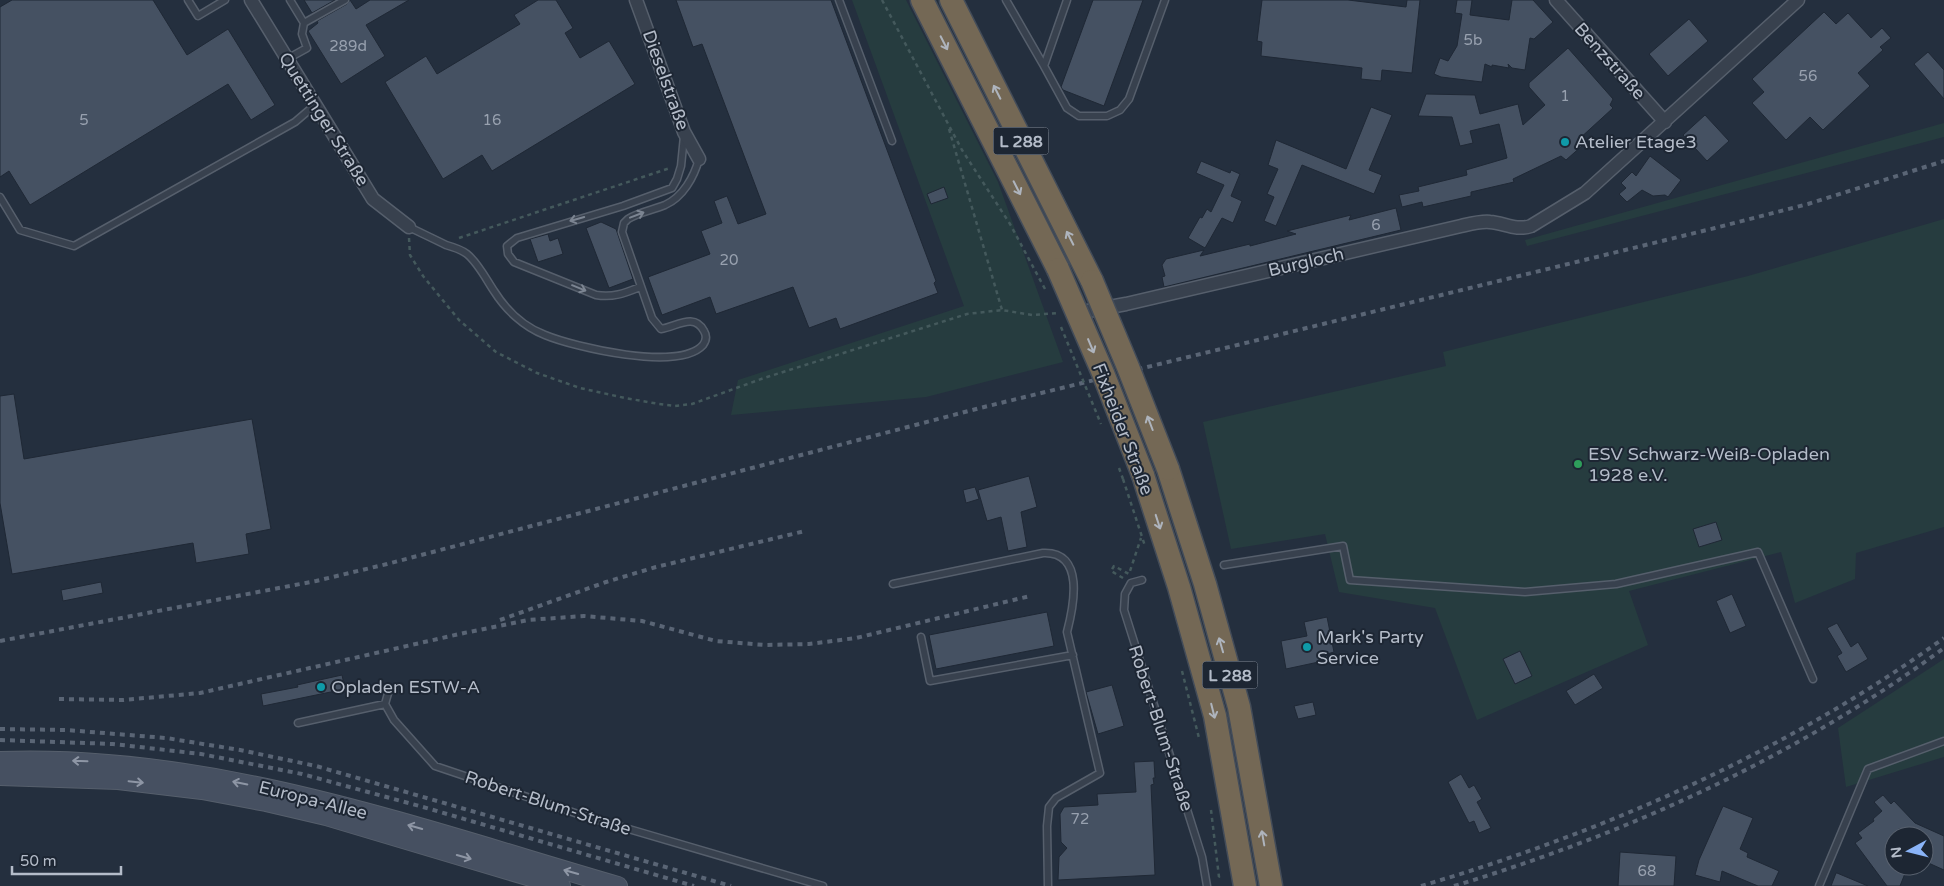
<svg xmlns="http://www.w3.org/2000/svg" width="1944" height="886" viewBox="0 0 1944 886" font-family="'Varela Round',sans-serif">
<style>
.green{fill:#263c3f}
.building{fill:#455162;stroke:#1f2835}
.lines{fill:none;stroke-linecap:round;stroke-linejoin:round}
.lane-casing{stroke:#565f6c;stroke-width:9}
.street-casing{stroke:#565f6c;stroke-width:15}
.secondary-casing{stroke:#565f6c;stroke-width:20}
.highway-casing{stroke:#434c59;stroke-width:25}
.path{stroke:#44595c;stroke-width:2.5;stroke-dasharray:4 4;stroke-linecap:butt}
.lane{stroke:#38414e;stroke-width:6}
.street{stroke:#38414e;stroke-width:12}
.secondary{stroke:#465061;stroke-width:18}
.highway{stroke:#746855;stroke-width:22}
.rail{stroke:#5a6575;stroke-width:4;stroke-dasharray:5 5;stroke-linecap:butt}
.highway-bridge-casing{stroke:#434c59;stroke-width:25;stroke-linecap:butt}
.path-bridge{stroke:#44595c;stroke-width:2.5;stroke-dasharray:4 4;stroke-linecap:butt}
.highway-bridge{stroke:#746855;stroke-width:22}
.oneway{stroke:#aeb4bd}
.oneway2{stroke:#7c8592}
.oneway3{stroke:#8e96a5}
.culture-dot{fill:#0f9aa8;stroke:#1d2633;stroke-width:2}
.leisure-dot{fill:#2e9e5b;stroke:#1d2633;stroke-width:2}
.labels{text-anchor:middle;stroke-width:4;stroke-linejoin:round;paint-order:stroke}
.number-label{font-size:15px;fill:#98a1af}
.shield{fill:#1d2633;stroke:#878f9c;stroke-width:1}
.shield-label{font-size:16px;font-weight:bold;fill:#b4bcc9}
.street-label{font-size:18px;fill:#b4bcc9;stroke:#1d2633}
.poi-label{font-size:18px;fill:#b4bcc9;stroke:#1d2633;text-anchor:start}
</style>
<rect width="100%" height="100%" fill="#242f3e"/>
<!-- green -->
<path class="green" d="M 852,0 L 906,0 L 998,182 L 1063,362 L 926,397 L 731,415 L 738,380 L 964,306 Z
M 1944,123 L 1944,137 L 1527,246 L 1525,240 Z
M 1944,219 L 1944,527 L 1856,553 L 1855,579 L 1795,603 L 1781,552 L 1629,591 L 1648,645 L 1477,720 L 1435,608 L 1339,592 L 1325,534 L 1231,549 L 1203,422 L 1446,366 L 1443,352 L 1748,276 Z
M 1944,659 L 1944,757 L 1846,787 L 1838,728 Z"/>
<!-- building -->
<path class="building" d="M 12,0 L 153,0 L 187,55 L 228,29 L 275,105 L 251,120 L 228,84 L 30,205 L 9,171 L 0,177 L 0,7 Z
M 304,0 L 335,0 L 312,13 Z
M 350,0 L 356,9 L 370,0 L 409,0 L 366,25 L 385,56 L 341,84 L 308,31 L 318,23 L 317,21 L 347,4 Z
M 538,0 L 556,0 L 573,28 L 565,33 L 580,58 L 609,41 L 635,84 L 492,171 L 482,155 L 443,179 L 385,82 L 426,56 L 437,74 L 520,24 L 514,15 Z
M 676,0 L 831,0 L 936,281 L 934,283 L 938,293 L 840,329 L 836,318 L 809,328 L 793,287 L 716,314 L 710,297 L 662,315 L 648,277 L 710,254 L 701,231 L 722,223 L 714,201 L 727,196 L 738,224 L 766,214 L 702,44 L 693,47 Z
M 1093,0 L 1143,0 L 1104,106 L 1063,90 L 1061,87 Z
M 1262,0 L 1348,0 L 1406,7 L 1407,0 L 1420,0 L 1412,73 L 1382,70 L 1381,81 L 1361,79 L 1362,68 L 1261,56 L 1262,42 L 1257,41 Z
M 1457,0 L 1472,0 L 1470,15 L 1509,20 L 1512,0 L 1533,0 L 1553,22 L 1534,39 L 1530,38 L 1525,70 L 1512,68 L 1508,64 L 1509,68 L 1492,65 L 1492,67 L 1485,64 L 1482,82 L 1441,77 L 1434,74 L 1440,58 L 1448,61 L 1457,46 L 1462,14 L 1455,13 Z
M 1824,12 L 1836,24 L 1848,13 L 1871,38 L 1882,28 L 1891,38 L 1880,47 L 1883,50 L 1858,73 L 1870,86 L 1823,130 L 1810,117 L 1786,140 L 1752,103 L 1764,92 L 1752,79 Z
M 1689,19 L 1708,41 L 1668,76 L 1649,54 Z
M 1568,48 L 1613,99 L 1610,105 L 1613,108 L 1578,140 L 1583,145 L 1566,160 L 1561,156 L 1513,179 L 1514,182 L 1471,192 L 1471,196 L 1423,207 L 1422,202 L 1402,207 L 1399,195 L 1419,191 L 1418,187 L 1467,175 L 1466,170 L 1507,158 L 1499,124 L 1470,131 L 1473,143 L 1460,146 L 1452,117 L 1418,116 L 1426,94 L 1475,95 L 1480,114 L 1518,104 L 1523,125 L 1545,105 L 1529,87 L 1529,83 Z
M 1928,52 L 1944,70 L 1944,99 L 1914,64 Z
M 1371,107 L 1392,115 L 1369,170 L 1382,175 L 1374,194 L 1302,165 L 1276,226 L 1264,221 L 1274,197 L 1267,194 L 1278,169 L 1268,165 L 1276,140 L 1346,169 Z
M 1705,115 L 1729,141 L 1707,161 L 1683,135 Z
M 1650,156 L 1681,180 L 1668,197 L 1665,195 L 1653,196 L 1642,190 L 1627,202 L 1619,194 L 1626,188 L 1621,183 L 1632,172 L 1636,176 Z
M 1201,161 L 1230,173 L 1231,170 L 1240,174 L 1231,196 L 1242,201 L 1233,223 L 1222,218 L 1205,248 L 1188,238 L 1200,217 L 1202,218 L 1207,209 L 1211,212 L 1224,185 L 1196,173 Z
M 944,187 L 948,198 L 931,204 L 927,194 Z
M 1396,208 L 1401,230 L 1164,287 L 1162,277 L 1165,276 L 1162,265 L 1166,259 L 1204,250 L 1200,256 L 1250,244 L 1250,246 L 1296,234 L 1287,231 L 1351,215 L 1349,220 Z
M 601,222 L 616,229 L 633,279 L 609,288 L 586,228 Z
M 548,234 L 550,241 L 558,238 L 563,254 L 538,262 L 530,239 Z
M 14,394 L 24,459 L 252,419 L 271,529 L 246,534 L 249,554 L 196,563 L 193,543 L 12,574 L 0,503 L 0,396 Z
M 1029,476 L 1037,507 L 1021,512 L 1027,547 L 1008,551 L 1001,517 L 987,521 L 978,490 Z
M 975,487 L 979,499 L 966,503 L 963,490 Z
M 1716,522 L 1722,540 L 1699,547 L 1693,529 Z
M 101,582 L 103,593 L 63,601 L 61,590 Z
M 1732,594 L 1746,626 L 1730,633 L 1716,601 Z
M 1047,612 L 1054,646 L 936,669 L 929,635 Z
M 1327,617 L 1334,652 L 1327,654 L 1328,660 L 1286,669 L 1281,641 L 1307,636 L 1304,622 Z
M 1837,623 L 1851,647 L 1858,642 L 1868,659 L 1846,672 L 1837,656 L 1842,653 L 1827,628 Z
M 1520,651 L 1532,676 L 1515,684 L 1503,659 Z
M 1594,674 L 1603,688 L 1575,705 L 1566,691 Z
M 342,675 L 345,689 L 263,706 L 261,694 L 298,687 L 297,685 Z
M 1112,685 L 1124,726 L 1098,734 L 1086,692 Z
M 1313,702 L 1316,715 L 1298,719 L 1294,706 Z
M 1154,761 L 1155,778 L 1153,778 L 1154,784 L 1151,785 L 1155,875 L 1058,880 L 1059,857 L 1067,848 L 1061,842 L 1060,814 L 1064,807 L 1098,805 L 1097,794 L 1136,792 L 1134,762 Z
M 1461,774 L 1469,788 L 1474,785 L 1482,799 L 1477,802 L 1491,828 L 1479,833 L 1474,821 L 1469,823 L 1448,782 Z
M 1883,795 L 1891,804 L 1894,801 L 1915,823 L 1944,836 L 1944,870 L 1924,861 L 1924,836 L 1894,836 L 1894,866 L 1906,871 L 1900,886 L 1887,886 L 1855,843 L 1862,838 L 1858,833 L 1874,821 L 1873,819 L 1882,811 L 1874,802 Z
M 1723,806 L 1753,818 L 1740,849 L 1748,853 L 1747,857 L 1779,871 L 1772,886 L 1758,886 L 1722,871 L 1720,882 L 1695,875 L 1699,860 Z
M 1620,852 L 1676,856 L 1674,886 L 1618,886 Z
M 1836,873 L 1837,873 L 1868,886 L 1831,886 Z"/>
<g class="lines">
<!-- lane casing -->
<g class="lane-casing">
<path id="lane" d="M 188,0 L 198,16 L 225,0
M 290,0 L 304,23
M 839,0 L 892,141
M 1006,0 L 1044,66 L 1067,0
M 287,59 L 307,48 L 302,34 L 304,23 L 345,0
M 1044,66 L 1067,108 L 1079,116 L 1107,116 L 1120,110 L 1129,99 L 1165,0
M 0,197 L 20,230 L 74,246 L 295,122 L 315,105
M 409,227 C 421,233 434,239 446,245 C 453,247 462,250 467,254 C 478,263 486,279 494,291 C 506,310 524,327 545,335 C 574,347 679,372 703,345 C 706,341 707,336 704,331 C 694,312 676,327 661,329 L 652,318 L 622,232 L 624,223 L 628,219 C 639,212 653,210 665,205 C 683,197 694,177 699,159
M 640,287 C 625,293 613,298 596,295 L 514,262 L 508,254 L 507,246 L 517,238 L 623,206 L 672,188 L 677,179 L 681,166 L 684,136
M 1224,565 L 1343,546 L 1350,580 L 1525,592 L 1616,584 L 1758,552 L 1813,679
M 1142,580 L 1131,583 L 1125,594 L 1124,610 L 1202,857 L 1207,886
M 893,584 L 1043,553 C 1085,551 1074,605 1067,632 L 1100,773 L 1056,798 L 1049,807 L 1047,826 L 1048,886
M 921,637 L 930,681 L 1073,655
M 385,704 L 389,690
M 298,723 L 385,704 L 394,720 L 435,766 L 581,815 L 823,886
M 1819,886 L 1868,769 L 1944,741"/>
</g>
<!-- street casing -->
<g class="street-casing">
<path id="street" d="M 251,0 L 373,199 L 409,227
M 636,0 L 684,132 L 699,159
M 1556,0 L 1665,122
M 1088,311 L 1126,304 L 1461,226 C 1470,224 1481,221 1490,222 C 1504,223 1516,231 1531,226 L 1585,193 L 1798,0"/>
</g>
<!-- secondary casing -->
<g class="secondary-casing">
<path id="secondary" d="M 0,761 C 211,753 418,828 618,886
M 0,776 L 118,780 L 202,790 L 266,802 L 326,816 L 561,886"/>
</g>
<!-- highway casing -->
<g class="highway-casing">
<path id="highway" d="M 922,0 L 1058,269
M 951,0 L 1092,281
M 1168,469 L 1205,584 L 1239,707 L 1271,886
M 1143,475 L 1179,587 L 1215,716 L 1245,886"/>
</g>
<!-- path -->
<path class="path" d="M 882,0 L 962,150 L 1010,224 L 1045,289
M 949,129 L 1002,310
M 409,238 L 410,255 L 423,276 L 459,320 L 496,352 L 537,373 L 580,388 L 625,398 L 659,404 L 675,406 L 692,404 L 764,378 L 967,314 L 1002,310 L 1032,315 L 1059,313
M 459,238 L 670,168
M 1123,479 L 1145,546
M 1123,578 L 1111,571 L 1114,566 L 1129,574 L 1141,538
M 1182,671 L 1199,738
M 1211,810 L 1219,877 L 1217,881"/>
<!-- lane -->
<use href="#lane" class="lane"/>
<!-- street -->
<use href="#street" class="street"/>
<!-- secondary -->
<use href="#secondary" class="secondary"/>
<!-- highway -->
<use href="#highway" class="highway"/>
<!-- rail -->
<path class="rail" d="M 500,620 L 606,582 L 656,567 L 805,531
M 0,641 L 316,581 L 387,564 L 980,408 L 1715,228 L 1808,204 L 1944,161
M 59,699 L 123,700 L 200,693 L 464,633 L 528,620 L 584,616 L 642,621 L 716,641 L 765,645 L 809,644 L 856,638 L 1030,596
M 0,729 L 66,730 L 166,738 L 240,750 L 316,766 L 731,886
M 0,740 L 113,744 L 201,754 L 302,774 L 423,807 L 694,886
M 1421,886 C 1607,831 1786,752 1944,638
M 1454,886 C 1629,833 1796,757 1944,648"/>
<!-- highway-bridge casing -->
<g class="highway-bridge-casing">
<path id="highway-bridge" d="M 1058,269 L 1103,373 L 1143,475
M 1092,281 L 1128,367 L 1168,469"/>
</g>
<!-- path-bridge -->
<path class="path-bridge" d="M 1061,327 L 1101,424
M 1119,468 L 1123,479"/>
<!-- highway-bridge -->
<use href="#highway-bridge" class="highway-bridge"/>
</g>
<!-- one-way arrows -->
<defs><path id="oneway-shaft" d="M-6 0H5M1.5-3L5.5 0L1.5 3" fill="none" stroke-width="1.6" stroke-linecap="round" stroke-linejoin="round" transform="scale(1.25)"/></defs>
<g class="oneway">
<use href="#oneway-shaft" transform="translate(944 43) rotate(63)"/>
<use href="#oneway-shaft" transform="translate(997 92) rotate(-117)"/>
<use href="#oneway-shaft" transform="translate(1017 188) rotate(63)"/>
<use href="#oneway-shaft" transform="translate(1070 238) rotate(-117)"/>
<use href="#oneway-shaft" transform="translate(1091 346) rotate(67)"/>
<use href="#oneway-shaft" transform="translate(1150 423) rotate(-111)"/>
<use href="#oneway-shaft" transform="translate(1158 522) rotate(72)"/>
<use href="#oneway-shaft" transform="translate(1221 645) rotate(-106)"/>
<use href="#oneway-shaft" transform="translate(1213 711) rotate(76)"/>
<use href="#oneway-shaft" transform="translate(1263 838) rotate(-100)"/>
</g>
<g class="oneway2">
<use href="#oneway-shaft" transform="translate(637 215) rotate(-21)"/>
<use href="#oneway-shaft" transform="translate(577 219) rotate(164)"/>
<use href="#oneway-shaft" transform="translate(579 288) rotate(22)"/>
</g>
<g class="oneway3">
<use href="#oneway-shaft" transform="translate(80 761) rotate(-178)"/>
<use href="#oneway-shaft" transform="translate(136 782) rotate(6)"/>
<use href="#oneway-shaft" transform="translate(240 783) rotate(-169)"/>
<use href="#oneway-shaft" transform="translate(415 827) rotate(-164)"/>
<use href="#oneway-shaft" transform="translate(464 857) rotate(16)"/>
<use href="#oneway-shaft" transform="translate(571 872) rotate(-164)"/>
</g>
<!-- markers -->
<g class="culture-dot">
<circle cx="1565" cy="142" r="5"/>
<circle cx="1307" cy="647" r="5"/>
<circle cx="321" cy="687" r="5"/>
</g>
<circle class="leisure-dot" cx="1578" cy="464" r="5"/>
<g class="labels">
<!-- number labels -->
<g class="number-label">
<text x="1473" y="45">5b</text>
<text x="348" y="51">289d</text>
<text x="1808" y="81">56</text>
<text x="1565" y="101">1</text>
<text x="84" y="125">5</text>
<text x="492" y="125">16</text>
<text x="1376" y="230">6</text>
<text x="729" y="265">20</text>
<text x="1080" y="824">72</text>
<text x="1647" y="876">68</text>
</g>
<!-- shield labels -->
<g class="shield">
<rect x="993.5" y="127.5" width="55" height="27" rx="4"/>
<rect x="1202.5" y="661.5" width="55" height="27" rx="4"/>
</g>
<g class="shield-label">
<text x="1021" y="147">L 288</text>
<text x="1230" y="681">L 288</text>
</g>
<!-- street labels -->
<g class="street-label">
<text transform="translate(1610 61) rotate(48)" y="6">Benzstraße</text>
<text transform="translate(666 80) rotate(70)" y="6">Dieselstraße</text>
<text transform="translate(324 119) rotate(58)" y="6">Quettinger Straße</text>
<text transform="translate(1306 262) rotate(-13)" y="6">Burgloch</text>
<text transform="translate(1123 429) rotate(69)" y="6">Fixheider Straße</text>
<text transform="translate(1161 728) rotate(72)" y="6">Robert-Blum-Straße</text>
<text transform="translate(313 800) rotate(14)" y="6">Europa-Allee</text>
<text transform="translate(548 803) rotate(18)" y="6">Robert-Blum-Straße</text>
</g>
<!-- poi labels -->
<g class="poi-label">
<text x="1575" y="148">Atelier Etage3</text>
<text x="1588" y="460">ESV Schwarz-Weiß-Opladen<tspan x="1588" dy="21">1928 e.V.</tspan></text>
<text x="1317" y="643">Mark's Party<tspan x="1317" dy="21">Service</tspan></text>
<text x="331" y="693">Opladen ESTW-A</text>
</g>
</g>
<!-- north arrow -->
<g transform="translate(1909 851) rotate(263)"><circle r="24" fill="#1d2633" stroke="#59626f"/>
<path d="M0-4L9 19L0 12L-9 19Z" fill="#8ab4f8"/>
<text y="-8" font-size="14" font-weight="bold" text-anchor="middle" fill="#b4bcc9">N</text>
</g>
<!-- scale -->
<path d="M12 866v8h109v-8" fill="none" stroke="#b4bcc9" stroke-width="2.5"/>
<text x="20" y="866" font-size="15" fill="#b4bcc9" stroke="#1d2633" stroke-width="4" paint-order="stroke">50 m</text>
</svg>
